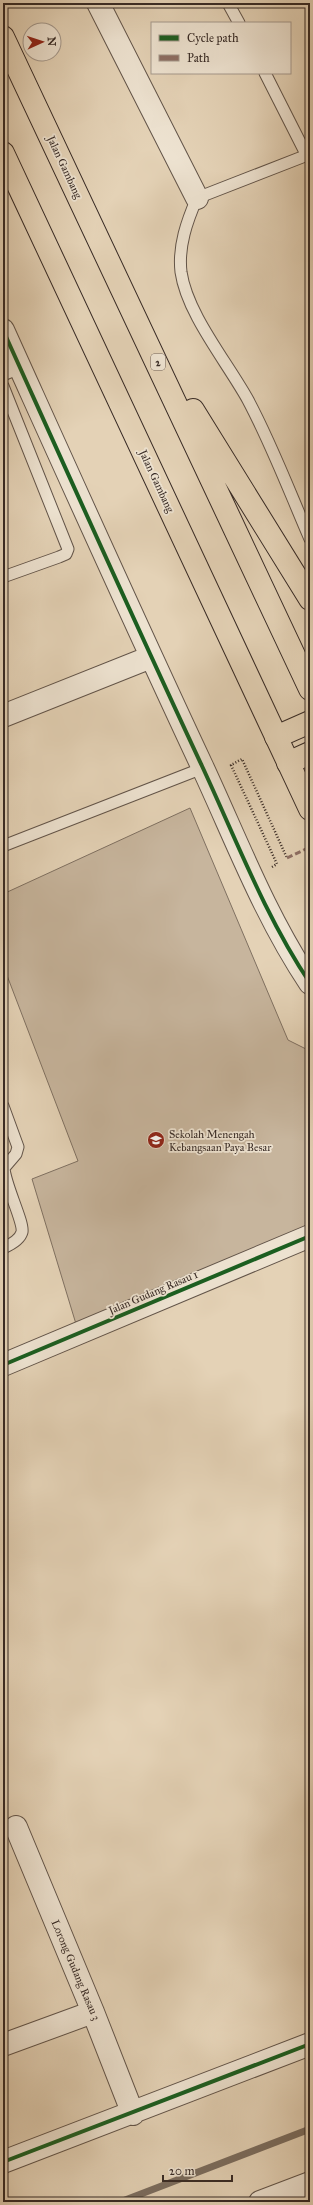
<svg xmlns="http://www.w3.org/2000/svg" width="313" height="2205" viewBox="0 0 313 2205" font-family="'IM FELL Great Primer',serif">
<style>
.green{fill:#c7b59d;stroke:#7f7061}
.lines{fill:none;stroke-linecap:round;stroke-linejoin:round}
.stream{stroke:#7b6d5f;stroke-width:7}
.lane-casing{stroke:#625449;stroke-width:13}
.street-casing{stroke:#625449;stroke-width:24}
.primary-casing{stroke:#372a25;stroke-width:24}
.highway-casing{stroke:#372a25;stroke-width:24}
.path{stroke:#372a25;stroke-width:2.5;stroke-dasharray:1 2;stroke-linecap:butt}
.lane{stroke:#ede2d0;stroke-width:11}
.street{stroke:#ede2d0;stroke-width:22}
.primary{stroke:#e4d2b6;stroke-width:22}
.highway{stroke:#e4d2b6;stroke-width:22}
.quiet{stroke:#8d6e63;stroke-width:3;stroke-dasharray:6 3;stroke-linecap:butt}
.cycleway-casing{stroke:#ede2d0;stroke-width:6}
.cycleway{stroke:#1b5e20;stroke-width:4}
.labels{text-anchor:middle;stroke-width:3.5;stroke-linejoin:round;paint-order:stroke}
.shield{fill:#ede2d0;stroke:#6e6158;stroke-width:1}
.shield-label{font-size:10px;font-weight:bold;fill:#372a25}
.street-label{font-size:11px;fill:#372a25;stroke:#ede2d0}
.poi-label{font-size:11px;fill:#372a25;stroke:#ede2d0;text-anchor:start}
</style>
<rect width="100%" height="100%" fill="#e4d2b6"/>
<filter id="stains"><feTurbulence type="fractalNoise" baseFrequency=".005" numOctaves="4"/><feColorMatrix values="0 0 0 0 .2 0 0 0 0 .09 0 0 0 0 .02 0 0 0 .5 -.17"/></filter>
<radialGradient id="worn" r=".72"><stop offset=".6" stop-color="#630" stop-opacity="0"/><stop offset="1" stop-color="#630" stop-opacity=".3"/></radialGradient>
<!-- green -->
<path class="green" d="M 190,808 L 288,1040 L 310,1051 L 310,1229 L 76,1324 L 32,1179 L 78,1161 L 3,965 L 3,894 Z"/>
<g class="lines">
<!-- stream -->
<path class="stream" d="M 120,2202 L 310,2129"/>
<!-- lane casing -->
<g class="lane-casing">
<path id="lane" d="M 228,3 L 239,23
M 265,73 L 307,156
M 310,154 L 197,198 C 187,221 178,246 181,272 C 187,314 227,362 248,400 C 272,445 290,493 310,539
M 3,375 L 20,368
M 3,386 L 68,549 L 66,554 L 59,557 L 3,577
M 3,846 L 203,768
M 3,1106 L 18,1147 L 16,1154 L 4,1168 C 5,1185 24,1222 22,1232 C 20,1240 10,1245 3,1248"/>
</g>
<!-- street casing -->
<g class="street-casing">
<path id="street" d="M 98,3 L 197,198
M 3,330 C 69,476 134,621 202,766 C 236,839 265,916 310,983
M 3,716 L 151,657
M 3,1365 L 310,1236
M 16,1827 L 93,2012 L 133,2114
M 3,2045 L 93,2012
M 3,2162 L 310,2044
M 260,2202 L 310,2183"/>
</g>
<!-- primary casing -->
<g class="primary-casing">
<path id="primary" d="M 276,737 L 310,722
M 288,763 L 310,753"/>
</g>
<!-- highway casing -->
<g class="highway-casing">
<path id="highway" d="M 3,37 L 310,689
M 3,153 L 310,809
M 193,410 L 310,599"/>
</g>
<!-- path -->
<path class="path" d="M 272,867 L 277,864 L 231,765 L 242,759 L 287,858"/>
<!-- lane -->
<use href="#lane" class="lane"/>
<!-- street -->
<use href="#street" class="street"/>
<!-- primary -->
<use href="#primary" class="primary"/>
<!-- highway -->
<use href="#highway" class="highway"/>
<!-- quiet -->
<path class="quiet" d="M 287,858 L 310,847"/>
<!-- cycleway casing -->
<g class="cycleway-casing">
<path id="cycleway" d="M 3,330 C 69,476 134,621 202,766 C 236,839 265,916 310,983
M 3,1365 L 310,1236
M 3,2162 L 310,2044"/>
</g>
<!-- cycleway -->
<use href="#cycleway" class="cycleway"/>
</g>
<!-- icons -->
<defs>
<g id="school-disc" transform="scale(0.9)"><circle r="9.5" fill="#8f2418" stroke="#ede2d0"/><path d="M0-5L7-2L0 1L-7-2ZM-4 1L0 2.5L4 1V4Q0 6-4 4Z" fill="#fff"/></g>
</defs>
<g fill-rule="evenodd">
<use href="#school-disc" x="156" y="1140"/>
</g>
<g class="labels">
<!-- shield labels -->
<rect class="shield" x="151" y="354" width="14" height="16" rx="3"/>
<g class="shield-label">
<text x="158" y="366">2</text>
</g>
<!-- street labels -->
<g class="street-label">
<text transform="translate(65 167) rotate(65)" y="4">Jalan Gambang</text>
<text transform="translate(157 481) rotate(65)" y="4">Jalan Gambang</text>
<text transform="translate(153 1292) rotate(-23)" y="4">Jalan Gudang Rasau 1</text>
<text transform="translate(76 1970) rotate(67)" y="4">Lorong Gudang Rasau 3</text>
</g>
<!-- poi labels -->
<g class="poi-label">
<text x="169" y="1138">Sekolah Menengah<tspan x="169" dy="13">Kebangsaan Paya Besar</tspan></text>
</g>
</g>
<!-- margin -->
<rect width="313" height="2205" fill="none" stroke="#e4d2b6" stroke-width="16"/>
<rect x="4" y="4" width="305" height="2197" fill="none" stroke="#372a25" stroke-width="2"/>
<rect x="8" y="8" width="297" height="2189" fill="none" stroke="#372a25"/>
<!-- legend -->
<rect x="151" y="22" width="140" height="52" fill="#ede2d0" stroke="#a4988c"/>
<rect x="159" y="35" width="20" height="6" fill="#1b5e20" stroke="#a4988c"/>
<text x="187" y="42" font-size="12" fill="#372a25">Cycle path</text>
<rect x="159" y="55" width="20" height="6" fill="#8d6e63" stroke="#a4988c"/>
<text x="187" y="62" font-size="12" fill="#372a25">Path</text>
<!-- north arrow -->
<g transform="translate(42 42) rotate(87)"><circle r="19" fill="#ede2d0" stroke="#a4988c"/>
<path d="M0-3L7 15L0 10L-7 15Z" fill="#8f2418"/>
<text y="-6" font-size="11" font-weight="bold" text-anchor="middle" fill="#372a25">N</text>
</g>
<!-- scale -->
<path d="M163 2175v6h69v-6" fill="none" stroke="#372a25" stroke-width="2"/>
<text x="169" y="2175" font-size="12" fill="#372a25" stroke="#ede2d0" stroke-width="3" paint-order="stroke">20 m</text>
<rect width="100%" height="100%" filter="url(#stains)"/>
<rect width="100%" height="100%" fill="url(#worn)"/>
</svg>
